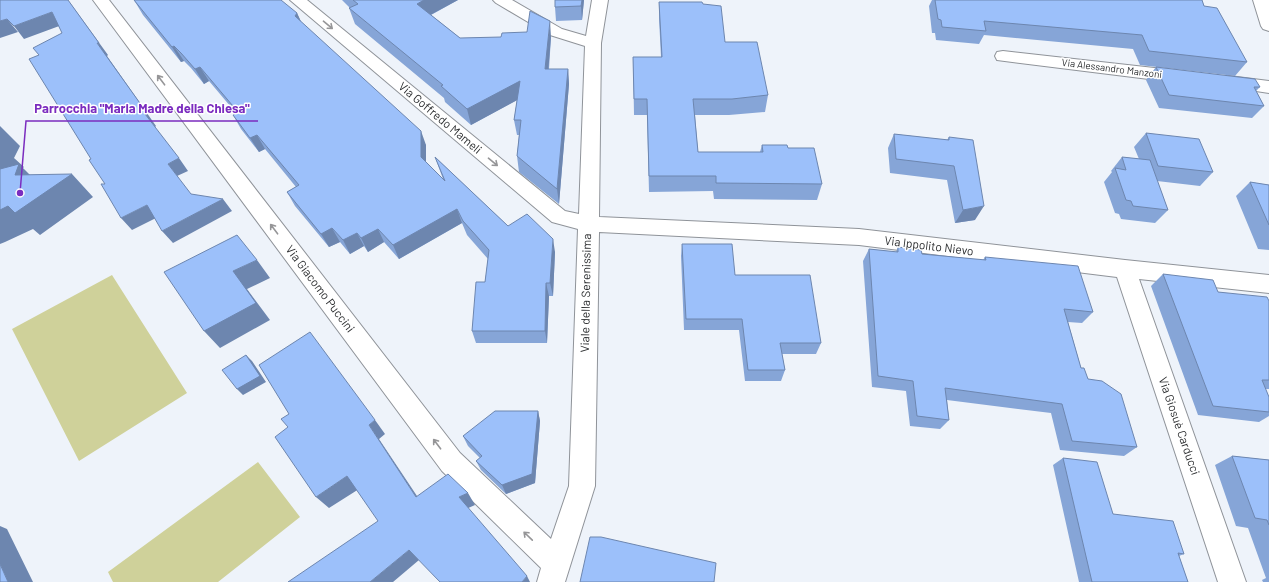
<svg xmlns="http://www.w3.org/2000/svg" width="1269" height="582" viewBox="0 0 1269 582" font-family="Barlow,sans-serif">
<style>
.green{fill:#cfd19a}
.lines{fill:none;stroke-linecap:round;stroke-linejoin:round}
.minor-casing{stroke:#8f9399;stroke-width:2}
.minor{fill:#fff;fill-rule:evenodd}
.wall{fill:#86a5d7}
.shaded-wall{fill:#6d86af}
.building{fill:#9cc0fa;stroke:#6d86af}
.oneway{stroke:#969698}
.labels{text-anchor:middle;stroke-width:3;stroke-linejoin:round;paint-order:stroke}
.far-street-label{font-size:10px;fill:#2c2e30;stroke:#fff}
.street-label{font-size:12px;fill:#2c2e30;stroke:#fff}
.leader{fill:none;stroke:#7b2cbf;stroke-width:1.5}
.callout-dot{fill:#7b2cbf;stroke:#fff;stroke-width:1.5}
.callout-label{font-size:13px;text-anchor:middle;font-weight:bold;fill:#7b2cbf;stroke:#fff;stroke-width:3;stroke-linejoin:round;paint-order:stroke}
</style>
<rect width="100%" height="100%" fill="#eef3fa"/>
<!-- green -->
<path class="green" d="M 112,275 L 187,393 L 79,461 L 12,329 Z
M 258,462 L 300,517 L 218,582 L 113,582 L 108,572 Z"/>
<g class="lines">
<!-- minor casing -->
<g class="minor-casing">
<path id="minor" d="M 93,0 L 109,0 L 460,453 L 551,539 L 569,486 L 578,229 L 552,222 L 290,0 L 307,0 L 565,211 L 579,214 L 585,46 L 550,35 L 496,3 L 493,0 L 512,0 L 562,29 L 586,36 L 592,0 L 608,0 L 601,43 L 599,217 L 859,229 L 1125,260 L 1269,275 L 1269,293 L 1139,279 L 1246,582 L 1218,582 L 1117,277 L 859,245 L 599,232 L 595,486 L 565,582 L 537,582 L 541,568 L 442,471 Z
M 1253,0 L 1269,0 L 1269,31 L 1263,29 L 1261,26 Z
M 1003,51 L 1181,71 L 1187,73 L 1190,77 L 1187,81 L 1181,83 L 997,60 L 995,56 L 997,52 Z
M 1229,76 L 1269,81 L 1269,93 L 1223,86 L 1220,82 L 1223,78 Z"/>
</g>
<!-- minor -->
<use href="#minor" class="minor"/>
</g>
<!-- wall -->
<path class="wall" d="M 134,0 L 297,13 L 301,22 L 426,145 L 426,162 L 443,179 L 435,157 L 508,226 L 555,252 L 553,296 L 549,296 L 547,343 L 476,343 L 472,331 L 485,282 L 488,259 L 467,235 L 462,223 L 399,259 L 384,242 L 368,252 L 364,246 L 350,254 L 340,242 L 329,247 L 295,206 L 287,192 L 296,187 L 265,149 L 259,152 L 241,129 L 233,115 L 236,113 L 209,81 L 204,84 L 191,68 L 184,61 L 181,62 L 143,15 Z
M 342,0 L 458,0 L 431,15 L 460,38 L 551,37 L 549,69 L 568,69 L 569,84 L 559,204 L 519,172 L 517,156 L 519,135 L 517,135 L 514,120 L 517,100 L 471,125 L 445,102 L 444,98 L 355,24 L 349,8 L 350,8 Z
M 584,0 L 582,20 L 556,21 L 555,7 Z
M 932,0 L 1202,0 L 1204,6 L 1247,62 L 1235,76 L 1140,65 L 1133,49 L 984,35 L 979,44 L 936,40 L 935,33 L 932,33 L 929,6 Z
M 659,2 L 703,4 L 725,42 L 768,95 L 765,112 L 729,115 L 695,115 L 698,152 L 760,152 L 762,145 L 788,148 L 822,184 L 817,200 L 714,199 L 713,191 L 649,192 L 647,115 L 634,115 L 633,57 L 661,57 L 659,18 Z
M 1156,67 L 1260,87 L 1256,91 L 1264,106 L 1252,118 L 1159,108 L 1146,80 Z
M 1146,133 L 1213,172 L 1200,186 L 1157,181 L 1168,210 L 1155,223 L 1121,219 L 1119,214 L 1115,213 L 1104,182 L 1112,172 L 1111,171 L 1122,157 L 1139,159 L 1134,147 Z
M 894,134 L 947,140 L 949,137 L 975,220 L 955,223 L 947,180 L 890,173 L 888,148 Z
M 1250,182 L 1269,185 L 1269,250 L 1258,249 L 1236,196 Z
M 682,244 L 735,275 L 821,343 L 816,354 L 782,354 L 785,370 L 781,381 L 745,381 L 739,330 L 684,330 L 681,256 Z
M 898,247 L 922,254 L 983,260 L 985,257 L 1093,312 L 1082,323 L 1068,322 L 1081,368 L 1088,379 L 1137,447 L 1124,456 L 1060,450 L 1051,413 L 947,400 L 949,420 L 940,429 L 910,426 L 906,391 L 872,387 L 863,261 L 869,249 L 896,252 Z
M 1163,274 L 1218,292 L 1269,301 L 1269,389 L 1265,389 L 1269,397 L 1269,416 L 1259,422 L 1198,415 L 1151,286 Z
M 538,411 L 540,421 L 535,483 L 506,494 L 481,470 L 476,461 L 480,458 L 468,446 L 463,436 Z
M 1232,456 L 1269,460 L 1269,582 L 1263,582 L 1262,580 L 1266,578 L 1248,528 L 1236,526 L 1215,465 Z
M 1063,458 L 1113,514 L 1184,554 L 1179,556 L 1188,582 L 1079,582 L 1053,465 Z"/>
<!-- shaded-wall -->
<path class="shaded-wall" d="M 68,0 L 108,55 L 107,56 L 156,126 L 155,127 L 145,114 Z
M 424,0 L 458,0 L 421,20 L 417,4 Z
M 582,0 L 584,0 L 582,20 L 581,6 Z
M 52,12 L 62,25 L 24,39 L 14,26 Z
M 297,13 L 304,28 L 295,16 Z
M 7,19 L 18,32 L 0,38 L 0,21 Z
M 550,21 L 551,37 L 547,85 L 545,69 Z
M 174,46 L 184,61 L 181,62 L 172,47 Z
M 200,67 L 209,81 L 204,84 L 195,69 Z
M 568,69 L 569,84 L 559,204 L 557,189 Z
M 520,81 L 523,97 L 471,125 L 467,109 Z
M 0,126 L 20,146 L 14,158 L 24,167 L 23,168 L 42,187 L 72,174 L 93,197 L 40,235 L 33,229 L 5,242 L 0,244 Z
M 421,131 L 426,145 L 426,172 L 421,157 Z
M 257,135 L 265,149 L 259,152 L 250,138 Z
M 179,158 L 188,171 L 177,176 L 168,164 Z
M 223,199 L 232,211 L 173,243 L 162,231 Z
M 147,205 L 158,217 L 132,230 L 121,218 Z
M 984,206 L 975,220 L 955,223 L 963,210 Z
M 457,209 L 462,223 L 399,259 L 393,245 Z
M 332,228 L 340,242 L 329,247 L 321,234 Z
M 378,229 L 384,242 L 368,252 L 361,238 Z
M 357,233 L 364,246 L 350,254 L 343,240 Z
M 553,239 L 555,252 L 553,296 L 550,283 Z
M 257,260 L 270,278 L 247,289 L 270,320 L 220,348 L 204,331 L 233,271 Z
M 546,283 L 549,296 L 547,343 L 545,331 Z
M 246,355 L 252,361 L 266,382 L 243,395 L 237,389 Z
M 538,411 L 540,421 L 535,483 L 506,494 L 502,485 Z
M 375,420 L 385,434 L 379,439 L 425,508 L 416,497 L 369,425 Z
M 347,476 L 359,489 L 329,508 L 316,497 Z
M 468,493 L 475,505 L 466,509 L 459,497 Z
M 0,526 L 7,529 L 33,582 L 8,582 L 0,564 Z
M 409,550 L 419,560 L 393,582 L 370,582 Z
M 527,576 L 530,582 L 522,582 Z"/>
<!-- building -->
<path class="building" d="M 0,0 L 68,0 L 99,43 L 97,43 L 147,113 L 145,114 L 179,158 L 168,164 L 191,194 L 223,199 L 162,231 L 147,205 L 121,218 L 101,184 L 105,184 L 89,160 L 91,159 L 29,59 L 39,55 L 33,48 L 62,33 L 52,12 L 14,26 L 7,19 L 0,21 Z
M 134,0 L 281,0 L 297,13 L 295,16 L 421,131 L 421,157 L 445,181 L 435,157 L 508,226 L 527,214 L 553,239 L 550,283 L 546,283 L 545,331 L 472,331 L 476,282 L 485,282 L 489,250 L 463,221 L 457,209 L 393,245 L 378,229 L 361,238 L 357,233 L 343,240 L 332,228 L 321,234 L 287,192 L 299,185 L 257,135 L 250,138 L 233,115 L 238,112 L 200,67 L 195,69 L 181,53 L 174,46 L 172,47 Z
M 353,0 L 424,0 L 417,4 L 460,38 L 501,37 L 502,33 L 527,32 L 530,11 L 550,21 L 545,69 L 568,69 L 557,189 L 517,156 L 521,120 L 514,120 L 520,81 L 467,109 L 441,86 L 443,85 L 349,8 L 358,4 Z
M 555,0 L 582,0 L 581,6 L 555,7 Z
M 935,0 L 1202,0 L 1204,6 L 1217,8 L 1247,62 L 1149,51 L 1142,35 L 984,21 L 986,31 L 942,27 L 941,20 L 938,19 Z
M 659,2 L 702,2 L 703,4 L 721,6 L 725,42 L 757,42 L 768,95 L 732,99 L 693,99 L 698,152 L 763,152 L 762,145 L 787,145 L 788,148 L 814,148 L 822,184 L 716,183 L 716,176 L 649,176 L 647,99 L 634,99 L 633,57 L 662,57 Z
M 1156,67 L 1255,79 L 1260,87 L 1254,87 L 1264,106 L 1169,95 Z
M 1146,133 L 1199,139 L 1213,172 L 1158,166 Z
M 894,134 L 949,140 L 949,137 L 973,140 L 984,206 L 963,210 L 954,166 L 896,159 Z
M 1122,157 L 1150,160 L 1168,210 L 1133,206 L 1131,201 L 1126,200 L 1115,168 L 1126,170 Z
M 19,164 L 15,175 L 72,174 L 15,213 L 8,206 L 0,210 L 0,169 Z
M 1250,182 L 1269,185 L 1269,225 Z
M 237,235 L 257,260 L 233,271 L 256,303 L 204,331 L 164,272 Z
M 682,244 L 732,244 L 735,275 L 810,275 L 821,343 L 780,343 L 785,370 L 748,370 L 742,319 L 686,319 Z
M 898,247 L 921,250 L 922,254 L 986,260 L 985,257 L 1078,266 L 1093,312 L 1064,309 L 1081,368 L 1084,368 L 1088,379 L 1102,381 L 1121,394 L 1137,447 L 1072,441 L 1062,404 L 945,388 L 949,420 L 917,416 L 913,381 L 878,376 L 869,249 L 898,252 Z
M 1163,274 L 1213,280 L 1218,292 L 1267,297 L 1269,301 L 1269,380 L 1262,380 L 1269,397 L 1269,412 L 1213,406 Z
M 310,332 L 375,420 L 369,425 L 416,497 L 448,474 L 468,493 L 459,497 L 527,576 L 522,582 L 440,582 L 409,550 L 370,582 L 288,582 L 378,521 L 347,476 L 316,497 L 275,437 L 288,427 L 281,419 L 289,414 L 259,365 Z
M 246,355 L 260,376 L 237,389 L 222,370 Z
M 495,411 L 538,411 L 532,474 L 502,485 L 476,461 L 482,456 L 463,436 Z
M 1232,456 L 1269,460 L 1269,525 L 1267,520 L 1255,518 Z
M 1063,458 L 1097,462 L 1113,514 L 1173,521 L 1184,554 L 1178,553 L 1188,582 L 1092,582 Z
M 590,537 L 601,537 L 716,563 L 714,582 L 580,582 Z
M 0,564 L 8,582 L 0,582 Z"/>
<!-- one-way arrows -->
<defs><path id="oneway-shaft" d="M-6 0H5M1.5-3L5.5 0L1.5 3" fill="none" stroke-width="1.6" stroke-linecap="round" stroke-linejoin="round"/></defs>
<g class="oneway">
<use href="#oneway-shaft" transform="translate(328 25) rotate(40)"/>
<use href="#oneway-shaft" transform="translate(161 80) rotate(-127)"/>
<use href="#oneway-shaft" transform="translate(493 162) rotate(40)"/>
<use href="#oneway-shaft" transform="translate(274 229) rotate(-127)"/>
<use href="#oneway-shaft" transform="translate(437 444) rotate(-127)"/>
<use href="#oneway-shaft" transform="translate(528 536) rotate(-136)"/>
</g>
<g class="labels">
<!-- far-street labels -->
<g class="far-street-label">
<text transform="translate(1112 68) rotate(7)" y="4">Via Alessandro Manzoni</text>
</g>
<!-- street labels -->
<g class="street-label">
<text transform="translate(440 118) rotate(40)" y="4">Via Goffredo Mameli</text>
<text transform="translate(929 246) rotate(7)" y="4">Via Ippolito Nievo</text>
<text transform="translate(320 289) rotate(53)" y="4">Via Giacomo Puccini</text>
<text transform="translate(586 293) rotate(-89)" y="4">Viale della Serenissima</text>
<text transform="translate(1179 426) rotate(71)" y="4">Via Giosuè Carducci</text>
</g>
</g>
<!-- callouts -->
<path class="leader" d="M20 193L26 121H258"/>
<circle class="callout-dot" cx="20" cy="193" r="4"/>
<g class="callout-label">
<text x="142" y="113">Parrocchia "Maria Madre della Chiesa"</text>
</g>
</svg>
